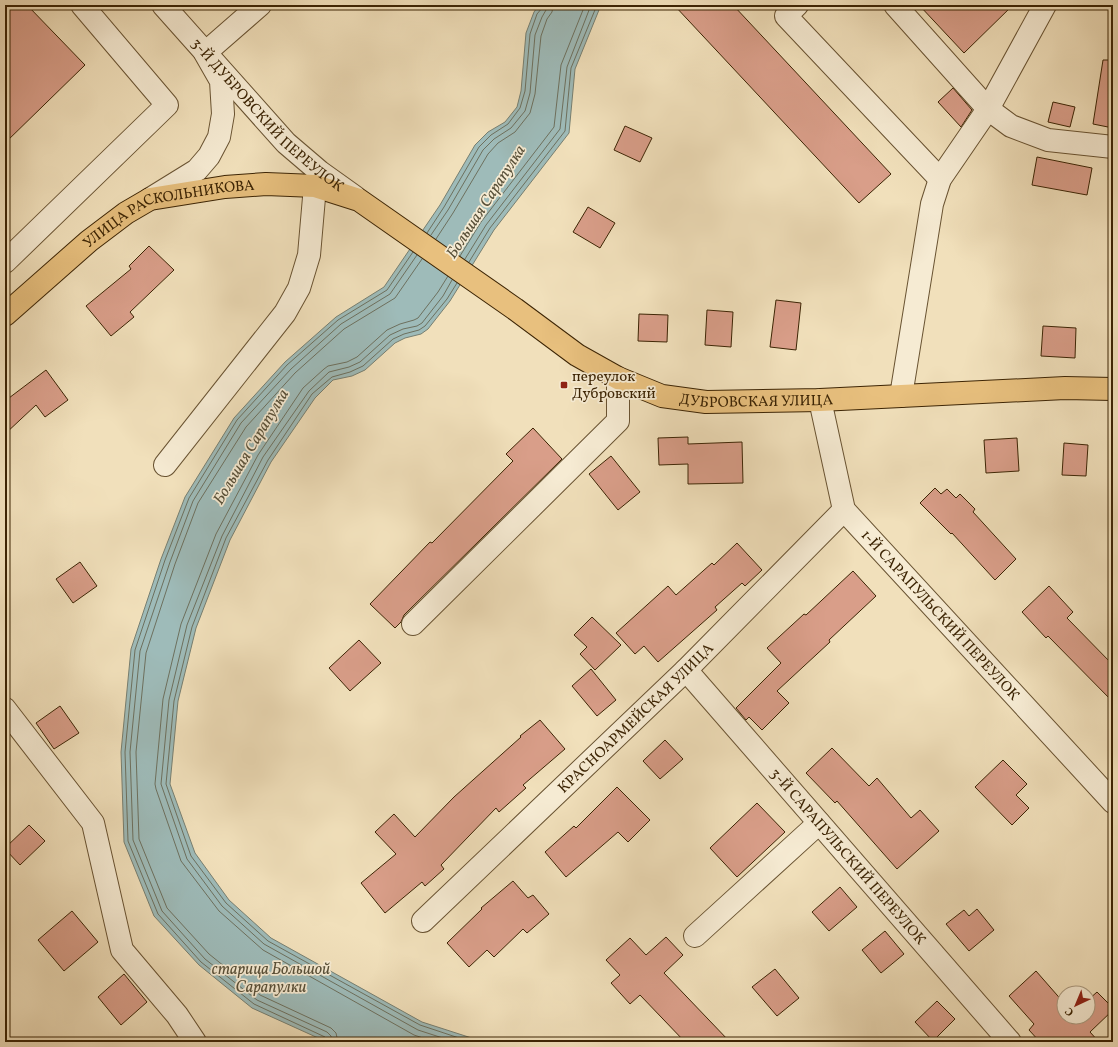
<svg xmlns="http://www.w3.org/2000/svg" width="1118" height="1047" viewBox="0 0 1118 1047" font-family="Vollkorn,serif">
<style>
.water{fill:#9ebbb9;stroke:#777f71}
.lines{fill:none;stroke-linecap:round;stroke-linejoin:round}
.shore{stroke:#6d705e;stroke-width:1}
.building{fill:#d99e89;stroke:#3c2404}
.minor-casing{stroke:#695332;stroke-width:24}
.major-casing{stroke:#3c2404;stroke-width:24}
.minor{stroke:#f6ebd3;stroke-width:22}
.major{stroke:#e8c07e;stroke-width:22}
.poi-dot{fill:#8f2418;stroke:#f6ebd3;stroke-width:1.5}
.labels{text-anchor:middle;stroke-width:3.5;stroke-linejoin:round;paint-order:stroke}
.street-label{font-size:15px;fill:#3c2404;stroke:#f6ebd3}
.poi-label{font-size:15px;fill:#3c2404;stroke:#f6ebd3;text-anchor:start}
.water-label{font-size:16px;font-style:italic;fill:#59513a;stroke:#f6ebd3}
</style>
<rect width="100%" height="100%" fill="#f1e0bb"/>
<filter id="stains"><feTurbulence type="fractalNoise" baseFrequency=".005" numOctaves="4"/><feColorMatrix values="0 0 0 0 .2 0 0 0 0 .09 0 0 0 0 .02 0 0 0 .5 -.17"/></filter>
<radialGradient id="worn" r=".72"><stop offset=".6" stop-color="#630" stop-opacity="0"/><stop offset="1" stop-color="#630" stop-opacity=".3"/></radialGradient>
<!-- water -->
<path class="water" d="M 539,5 L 601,5 L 575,69 L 569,133 L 494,230 L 450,301 L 428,329 L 421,334 L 405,338 L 395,343 L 365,370 L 352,376 L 333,380 L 315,398 L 271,462 L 230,540 L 196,628 L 178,701 L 170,784 L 195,853 L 229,900 L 271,938 L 422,1022 L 484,1042 L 327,1042 L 252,1008 L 199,965 L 154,916 L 124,842 L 121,752 L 131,649 L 161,559 L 185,497 L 234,418 L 285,362 L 336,317 L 384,287 L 440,205 L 475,145 L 488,132 L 505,122 L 517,107 L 521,91 L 526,33 L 534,12 Z"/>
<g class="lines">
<!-- shore -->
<path class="shore" d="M 427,233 L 444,207 L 479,147 L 491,135 L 508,124 L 520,108 L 525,91 L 530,34 L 537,14 L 542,8 L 542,5
M 431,235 L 448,210 L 483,150 L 494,139 L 511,128 L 525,111 L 530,93 L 535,35 L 542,17 L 546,10 L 547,5
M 436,239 L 453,213 L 488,154 L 498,143 L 515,132 L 530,113 L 535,94 L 541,36 L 547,19 L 552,12 L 553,5
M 460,256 L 481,222 L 554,127 L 561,65 L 585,5
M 465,259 L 486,225 L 560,129 L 567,67 L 591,5
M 469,262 L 490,228 L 565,131 L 571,68 L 597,5
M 452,280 L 443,296 L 422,323 L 417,326 L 403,329 L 390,335 L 360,362 L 349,367 L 329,372 L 309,391 L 263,457 L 222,536 L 187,625 L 169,700 L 161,784 L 187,859 L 222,906 L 264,944 L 418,1030 L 455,1042
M 457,283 L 447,299 L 425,326 L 419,330 L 404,334 L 393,339 L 363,366 L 350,372 L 332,377 L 312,394 L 268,460 L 226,538 L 192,627 L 174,701 L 166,784 L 191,856 L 226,903 L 268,941 L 420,1025 L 471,1042
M 327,1042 L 327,1039 L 325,1037 L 254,1004 L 201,962 L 158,914 L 128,841 L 125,752 L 135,650 L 165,560 L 189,498 L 237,420 L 287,365 L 338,320 L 387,290 L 413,252
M 332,1042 L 331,1036 L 327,1032 L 257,1000 L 205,959 L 162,911 L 133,840 L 130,752 L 140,651 L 170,562 L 193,501 L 241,423 L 291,369 L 341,324 L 390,294 L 417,255
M 338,1042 L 336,1033 L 331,1028 L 260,995 L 209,954 L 167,908 L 139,839 L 136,752 L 146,653 L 175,564 L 198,503 L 246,427 L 295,373 L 344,329 L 395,298 L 422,259
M 435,1042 L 414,1035 L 263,950 L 219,911 L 181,861 L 156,789 L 155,784 L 163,699 L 181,624 L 216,534 L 258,455 L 303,388 L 324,369 L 328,366 L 347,362 L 357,357 L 387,330 L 400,324 L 414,320 L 418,318 L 438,292 L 448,276"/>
</g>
<!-- building -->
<path class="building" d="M 5,5 L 27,5 L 85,65 L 5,143 Z
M 674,5 L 733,5 L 891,174 L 859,203 Z
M 919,5 L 1013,5 L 964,53 Z
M 1103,60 L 1113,60 L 1113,128 L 1093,124 Z
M 953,88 L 972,110 L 961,127 L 938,102 Z
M 1053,102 L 1075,107 L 1070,127 L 1048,122 Z
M 625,126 L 652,138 L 640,162 L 614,150 Z
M 1037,157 L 1092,168 L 1087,195 L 1032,185 Z
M 588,207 L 615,223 L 600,248 L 573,232 Z
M 149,246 L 174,270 L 130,312 L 134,317 L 111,336 L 86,306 L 131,269 L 129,266 Z
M 776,300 L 801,303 L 796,350 L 770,347 Z
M 707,310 L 733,312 L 731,347 L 705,345 Z
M 639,314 L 668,315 L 667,342 L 638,341 Z
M 1043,326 L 1076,328 L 1075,358 L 1041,356 Z
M 46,370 L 68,400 L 45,417 L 36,405 L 5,434 L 5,401 Z
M 533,428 L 562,459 L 404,615 L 401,622 L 395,628 L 370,604 L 430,542 L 432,543 L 513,461 L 506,454 Z
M 688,437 L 688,444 L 742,442 L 743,483 L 688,484 L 688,464 L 659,465 L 658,438 Z
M 1017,438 L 1019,471 L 986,473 L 984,440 Z
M 1064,443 L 1088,445 L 1086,476 L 1062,475 Z
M 611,456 L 640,492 L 618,510 L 589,474 Z
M 935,488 L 941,494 L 947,489 L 956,498 L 960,494 L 975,509 L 973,512 L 1016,559 L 995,580 L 952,533 L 951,534 L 920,503 Z
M 737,543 L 762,570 L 745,586 L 742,583 L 715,607 L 717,610 L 658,662 L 644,646 L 635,654 L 616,633 L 668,586 L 676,595 L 712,563 L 714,565 Z
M 80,562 L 97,586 L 73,603 L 56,579 Z
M 853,571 L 876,596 L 829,640 L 830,642 L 777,691 L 789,703 L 762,730 L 749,717 L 746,720 L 736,708 L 781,663 L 767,648 L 804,614 L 806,615 Z
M 1049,586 L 1073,612 L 1067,618 L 1113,665 L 1113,702 L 1048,636 L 1046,638 L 1022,612 Z
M 592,617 L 621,645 L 595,670 L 580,654 L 587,647 L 574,635 Z
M 359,640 L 381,663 L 350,691 L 329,668 Z
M 591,669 L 616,700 L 597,716 L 572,686 Z
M 60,706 L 79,733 L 54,749 L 36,723 Z
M 540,720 L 565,749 L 523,785 L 526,788 L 499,812 L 496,808 L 441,865 L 444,869 L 425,886 L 422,882 L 385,913 L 361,883 L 396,854 L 375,832 L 394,814 L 415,837 L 454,797 L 521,737 L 520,736 Z
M 665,740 L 683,759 L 660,779 L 643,761 Z
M 832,748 L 869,786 L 877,778 L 911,818 L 920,810 L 939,831 L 897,869 L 837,801 L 835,803 L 806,773 Z
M 1003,760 L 1027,784 L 1016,795 L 1029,808 L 1012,825 L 975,787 Z
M 617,787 L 650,820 L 628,842 L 618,832 L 566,877 L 545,852 L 574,826 L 576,828 Z
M 757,803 L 785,832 L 737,877 L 710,848 Z
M 29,825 L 45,841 L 20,865 L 5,849 L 5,848 Z
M 513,881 L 528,898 L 533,895 L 549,914 L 527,933 L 523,929 L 494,957 L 487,950 L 469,967 L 447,943 L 482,909 L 481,908 Z
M 840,887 L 857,907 L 829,931 L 812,912 Z
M 977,909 L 994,930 L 969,951 L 946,924 L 964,910 L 969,916 Z
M 72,911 L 98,942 L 64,971 L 38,940 Z
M 885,931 L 904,954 L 881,973 L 862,950 Z
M 666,937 L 683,955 L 664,973 L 730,1042 L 685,1042 L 640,995 L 630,1004 L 611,983 L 620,975 L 606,960 L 630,938 L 646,955 Z
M 775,969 L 799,998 L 777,1016 L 752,987 Z
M 1036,971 L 1064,1003 L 1064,1017 L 1088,1017 L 1088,1000 L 1097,992 L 1113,1008 L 1113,1010 L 1090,1032 L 1099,1042 L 1040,1042 L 1029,1030 L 1034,1024 L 1009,996 Z
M 124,974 L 147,1002 L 121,1025 L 98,997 Z
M 937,1001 L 955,1019 L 933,1041 L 915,1022 Z"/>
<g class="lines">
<!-- minor casing -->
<g class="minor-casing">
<g id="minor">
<path id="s1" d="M 163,5 L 286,143 L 320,172 L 355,197"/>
<path d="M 797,5 L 786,16 L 940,179"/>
<path d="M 895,5 L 988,109 L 1011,126 L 1048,140 L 1113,147"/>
<path d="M 150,199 L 197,170 L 209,156 L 219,137 L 223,114 L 221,81 L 205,53 L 260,5"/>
<path d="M 5,262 L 167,105 L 82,5"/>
<path d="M 901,396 L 932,204 L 940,179 L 988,109 L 1045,5"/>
<path id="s2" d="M 820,400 L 844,510 L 1113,802"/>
<path d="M 165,465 L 285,313 L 299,288 L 309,255 L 315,186"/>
<path d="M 413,624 L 618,421 L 618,378"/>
<path id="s3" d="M 686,670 L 1010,1042"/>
<path d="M 5,709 L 93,823 L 122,950 L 177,1015 L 195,1042"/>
<path id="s4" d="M 423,921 L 686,670 L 844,510"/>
<path d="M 695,936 L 819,823"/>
</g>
</g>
<!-- major casing -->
<g class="major-casing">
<g id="major">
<path id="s5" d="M 5,315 L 89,241 L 126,213 L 150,199 L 225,187 L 266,184 L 315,186 L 359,200 L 515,309 L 577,355 L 618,378 L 662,396 L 706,402 L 820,400 L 1065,388 L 1113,389"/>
</g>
</g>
<!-- minor -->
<use href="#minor" class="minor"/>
<!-- major -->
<use href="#major" class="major"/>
</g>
<!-- markers -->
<rect class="poi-dot" x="560" y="381" width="8" height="8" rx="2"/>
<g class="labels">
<!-- street labels -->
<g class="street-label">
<text dy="5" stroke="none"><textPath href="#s1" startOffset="152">3-Й ДУБРОВСКИЙ ПЕРЕУЛОК</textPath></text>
<text dy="5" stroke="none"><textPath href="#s5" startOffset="199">УЛИЦА РАСКОЛЬНИКОВА</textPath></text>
<text dy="5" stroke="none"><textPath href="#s5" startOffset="855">ДУБРОВСКАЯ УЛИЦА</textPath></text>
<text dy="5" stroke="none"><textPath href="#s2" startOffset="255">1-Й САРАПУЛЬСКИЙ ПЕРЕУЛОК</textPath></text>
<text dy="5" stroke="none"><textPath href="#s4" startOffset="294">КРАСНОАРМЕЙСКАЯ УЛИЦА</textPath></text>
<text dy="5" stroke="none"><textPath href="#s3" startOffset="247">3-Й САРАПУЛЬСКИЙ ПЕРЕУЛОК</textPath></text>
</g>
<!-- poi labels -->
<g class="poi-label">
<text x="572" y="381">переулок<tspan x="572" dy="17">Дубровский</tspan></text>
</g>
<!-- water labels -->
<g class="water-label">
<text transform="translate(485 201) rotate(-57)" y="6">Большая Сарапулка</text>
<text transform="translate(250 446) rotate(-59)" y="6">Большая Сарапулка</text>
<text x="271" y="974">старица Большой<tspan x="271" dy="18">Сарапулки</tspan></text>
</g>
</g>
<!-- margin -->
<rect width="1118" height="1047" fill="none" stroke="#f1e0bb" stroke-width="20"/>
<rect x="6" y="6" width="1106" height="1035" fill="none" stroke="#3c2404" stroke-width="2"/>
<rect x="10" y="10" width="1098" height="1027" fill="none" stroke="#3c2404"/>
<!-- north arrow -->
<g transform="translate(1076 1005) rotate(224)"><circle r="19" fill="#f6ebd3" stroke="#ac9b80"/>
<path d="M0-3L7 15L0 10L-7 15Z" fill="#8f2418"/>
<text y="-6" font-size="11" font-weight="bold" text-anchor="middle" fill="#3c2404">С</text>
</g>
<rect width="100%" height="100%" filter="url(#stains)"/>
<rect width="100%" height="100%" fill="url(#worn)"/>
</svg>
